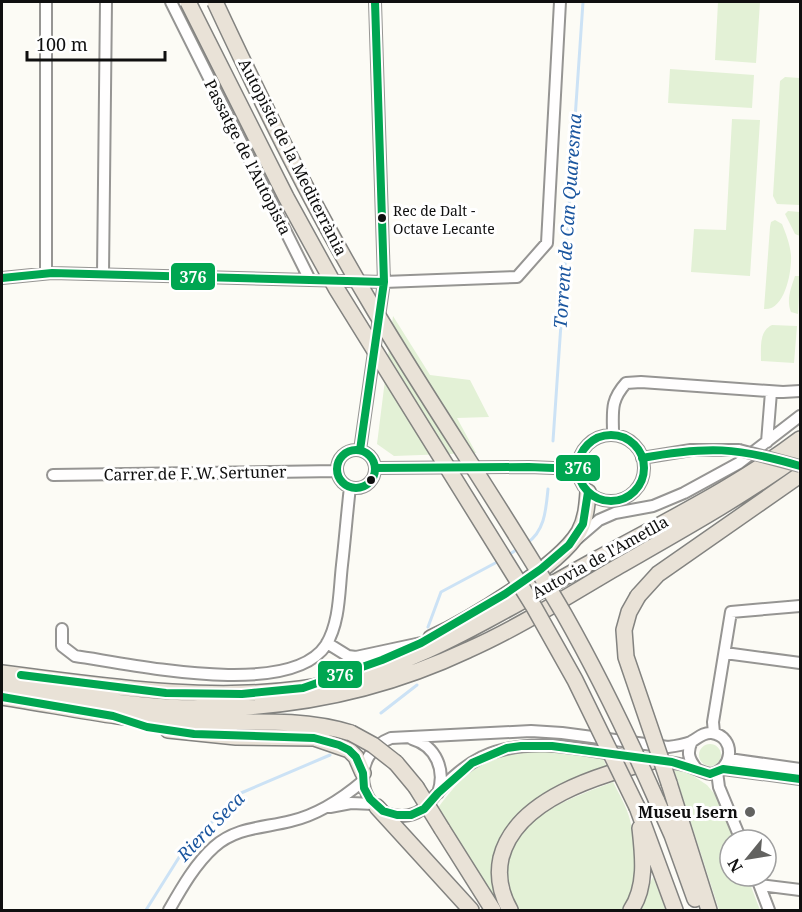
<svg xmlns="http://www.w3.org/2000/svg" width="802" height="912" viewBox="0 0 802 912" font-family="'Noto Serif',serif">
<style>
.green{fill:#e3f1d6}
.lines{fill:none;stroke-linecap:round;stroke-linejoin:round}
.stream{stroke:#cce2f5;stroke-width:3}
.minor-casing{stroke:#969593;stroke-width:14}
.highway-casing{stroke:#838380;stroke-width:18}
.minor{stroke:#fffefe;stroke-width:10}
.highway{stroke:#e9e2d7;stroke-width:15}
.minor-bridge-casing{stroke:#969593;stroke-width:14;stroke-linecap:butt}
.highway-bridge-casing{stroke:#838380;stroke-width:18;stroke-linecap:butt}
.minor-bridge{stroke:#fffefe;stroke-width:10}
.highway-bridge{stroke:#e9e2d7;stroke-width:15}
.bus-1-casing{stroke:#fff;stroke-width:12}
.bus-1{stroke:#00a651;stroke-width:8}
.bus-dot{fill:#0f0f0f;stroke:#fff;stroke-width:2}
.poi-dot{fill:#626260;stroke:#fff;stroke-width:2}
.labels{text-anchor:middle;stroke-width:6;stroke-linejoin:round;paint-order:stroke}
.bus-label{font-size:14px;fill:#0f0f0f;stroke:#fff;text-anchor:start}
.street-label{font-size:16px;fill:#0f0f0f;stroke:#fff}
.poi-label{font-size:16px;font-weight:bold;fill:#0f0f0f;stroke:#fff;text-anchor:end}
.water-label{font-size:18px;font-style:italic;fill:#1b569f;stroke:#fff}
.line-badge{stroke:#fff;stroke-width:2}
.badge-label{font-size:16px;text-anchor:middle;font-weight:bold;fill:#fff}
</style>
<rect width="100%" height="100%" fill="#fcfbf5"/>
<!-- green -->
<path class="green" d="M 718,2 L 760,2 L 756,63 L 715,60 Z
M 670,69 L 754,75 L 752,108 L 668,103 Z
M 785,77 L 800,78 L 800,205 L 777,204 L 773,196 L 780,81 Z
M 732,119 L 760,120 L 750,276 L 691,272 L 694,229 L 726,230 Z
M 788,211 L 800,212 L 800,236 L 795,234 L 785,214 Z
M 775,220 L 782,224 C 786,234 790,244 791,255 C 792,271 785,311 764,309 L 770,227 L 771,222 Z
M 795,276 L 800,276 L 798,314 L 791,312 C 786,300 791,288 795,276 Z
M 393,316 L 430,375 L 470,380 L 489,417 L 457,418 L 476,453 L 394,456 L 377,444 Z
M 772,325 L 797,326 L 794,363 L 761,361 C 761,347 759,331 772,325 Z
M699 755a11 11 0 1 1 22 0a11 11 0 1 1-22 0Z
M 542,749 L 602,756 L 608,770 L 502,837 L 504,910 L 499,910 L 437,809 C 470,765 487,753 542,749 Z
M 674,770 L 689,773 L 707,785 L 717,797 L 724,812 L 735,840 L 730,840 L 730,876 L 747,876 L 760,910 L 719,910 Z
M 613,782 C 619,794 627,807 630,820 C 638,850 639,884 623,910 L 516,910 C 476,831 555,804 613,782 Z
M 653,877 L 666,910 L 637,910 Z"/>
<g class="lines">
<!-- stream -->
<path class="stream" d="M 553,441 L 583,2
M 527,543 C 545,531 546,509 548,489
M 507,556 L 519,548
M 428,627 L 441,592 L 499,561
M 381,713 L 417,685
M 146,910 L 183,851 L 241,793 L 330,755"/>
<!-- minor casing -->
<g class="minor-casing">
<path id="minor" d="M 171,2 L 310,280
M 46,273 L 46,2
M 103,274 L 106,2
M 2,278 L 52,273 L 384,282 L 517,277 L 547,243 L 560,2
M 613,434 C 613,411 610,401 626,383 L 641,382 L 783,392 L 800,391
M578 468a33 33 0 1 1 66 0a33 33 0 1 1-66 0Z
M 767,442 L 771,392
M 360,450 L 384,282 L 375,2
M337 469a19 19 0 1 1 38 0a19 19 0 1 1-38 0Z
M 642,458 L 691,450 L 739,450
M 375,468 L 529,467 L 578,469
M 53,475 L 337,471
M 578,538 L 599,520 L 615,513 L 653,506 L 684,493 L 739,463 L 800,416
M 62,629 L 62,646 L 75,656 C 131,664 290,700 326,645 C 340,622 339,591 342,565 C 345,539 347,513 350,487
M 327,643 L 348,656 L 356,657 L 421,643
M 725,653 L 800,663
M 531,731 L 562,733 L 668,747 C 676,746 683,745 691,742 C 698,738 703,732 712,733 C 737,737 733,771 710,774 C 701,772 693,767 684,765 C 668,761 651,761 635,758 C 584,750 530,735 482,757 C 466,765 451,778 439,791 C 428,803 422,815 403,816 C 357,817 348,754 391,738 Z
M 714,733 L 713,722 L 731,612 L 800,606
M 412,739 C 436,746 446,770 438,793
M 692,741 C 687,752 688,758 696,768
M 729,759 L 800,769
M 723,769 L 800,779
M 717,772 L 719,787 L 741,840
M 330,807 L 351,803 L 374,804
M 756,876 L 769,910
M 760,885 L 800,890
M 169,910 C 181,889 195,864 214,847 C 236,827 264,828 291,821 C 317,815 343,798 363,781"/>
</g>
<!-- highway casing -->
<g class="highway-casing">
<path id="highway" d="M 638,596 L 658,574 L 800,475
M 431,638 C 469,620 558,567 579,532 C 586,519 587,506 588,492
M 2,673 C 101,685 200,702 300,689 C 409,674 503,610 597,559 C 666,521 738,486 800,439
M 2,686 C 80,697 166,713 245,707 C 323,702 398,683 468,650 C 520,627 569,595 619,566 C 680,531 743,496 800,455
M 2,697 C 62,706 121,720 183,722 C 239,724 296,716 351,733
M 168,730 L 236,737 L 314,738 L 349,750 L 356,757 L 363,773
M 396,763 L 416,787
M 669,783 L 709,910
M 656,799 L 672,835 L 695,899
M 377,807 L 471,910
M 637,807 L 675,910
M 442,829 L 493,910
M 510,910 C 501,894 497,876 501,858 C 516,798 600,775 653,761
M 631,910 C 647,886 643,855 640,828"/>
</g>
<!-- minor -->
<use href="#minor" class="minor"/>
<!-- highway -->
<use href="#highway" class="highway"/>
<!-- minor-bridge casing -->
<g class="minor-bridge-casing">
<path id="minor-bridge" d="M 739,450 L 800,466"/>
</g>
<!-- highway-bridge casing -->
<g class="highway-bridge-casing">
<path id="highway-bridge" d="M 188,2 L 286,197 L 336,288 L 534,607 L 575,680 L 637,807
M 215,2 C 264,107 315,211 375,311 C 436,413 504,511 564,614 C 598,674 628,736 656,799
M 638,596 L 629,612 L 624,630 L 626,657 L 669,783
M 351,733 L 373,745 L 396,763
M 416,787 L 442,829"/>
</g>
<!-- minor-bridge -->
<use href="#minor-bridge" class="minor-bridge"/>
<!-- highway-bridge -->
<use href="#highway-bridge" class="highway-bridge"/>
<!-- bus-1 casing -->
<g class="bus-1-casing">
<path id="bus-1" d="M 2,278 L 52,273 L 384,282
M578 468a33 33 0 1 1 66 0a33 33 0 1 1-66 0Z
M 360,450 L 384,282 L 375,2
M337 469a19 19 0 1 1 38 0a19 19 0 1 1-38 0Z
M 642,458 C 707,446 737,447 800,466
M 375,468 L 529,467 L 578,469
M 21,675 L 166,693 L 242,694 L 303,688 L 382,660 L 421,643 L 505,594 L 541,569 L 569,545 L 583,524 L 588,492
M 2,697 L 113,716 L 147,727 L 194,734 L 314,738 L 339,745 L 349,750 L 356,757 L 363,773 L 364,788 L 370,799 L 383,811 L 397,815 L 411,815 L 424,809 L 438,793 L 472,763 L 507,748 L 521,746 L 552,746 L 672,762 L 710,774 L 723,769 L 800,779"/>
</g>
<!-- bus-1 -->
<use href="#bus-1" class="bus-1"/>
</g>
<!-- markers -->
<g class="bus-dot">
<circle cx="382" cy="218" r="5"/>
<circle cx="371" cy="480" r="5"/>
</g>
<circle class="poi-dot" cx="750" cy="812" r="6"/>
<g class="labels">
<!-- bus labels -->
<g class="bus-label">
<text x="393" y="216">Rec de Dalt -<tspan x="393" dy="18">Octave Lecante</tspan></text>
</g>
<!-- street labels -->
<g class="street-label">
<text transform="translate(248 157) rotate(63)" y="6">Passatge de l'Autopista</text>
<text transform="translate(293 157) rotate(63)" y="6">Autopista de la Mediterrània</text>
<text transform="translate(195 473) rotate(-1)" y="6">Carrer de F. W. Sertuner</text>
<text transform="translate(600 557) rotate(-29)" y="6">Autovia de l'Ametlla</text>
</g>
<!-- poi labels -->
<g class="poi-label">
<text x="738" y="818">Museu Isern</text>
</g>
<!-- water labels -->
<g class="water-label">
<text transform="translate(568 221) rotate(-86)" y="6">Torrent de Can Quaresma</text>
<text transform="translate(211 827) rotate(-46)" y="6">Riera Seca</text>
</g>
</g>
<g class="line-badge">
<rect x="170" y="262" width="46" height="29" rx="6" fill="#00a651"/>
<rect x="555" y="454" width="46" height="28" rx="6" fill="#00a651"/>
<rect x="317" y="660" width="46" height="29" rx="6" fill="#00a651"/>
</g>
<g class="badge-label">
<text x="193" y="283">376</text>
<text x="578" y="474">376</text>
<text x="340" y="681">376</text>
</g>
<!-- border -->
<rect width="802" height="912" fill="none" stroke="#0f0f0f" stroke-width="6"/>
<!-- north arrow -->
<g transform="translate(748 858) rotate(240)"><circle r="28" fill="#ffffff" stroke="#9f9f9f" stroke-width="1.5"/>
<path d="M0-4.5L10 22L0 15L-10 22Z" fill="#626260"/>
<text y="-9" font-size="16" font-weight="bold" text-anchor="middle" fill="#0f0f0f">N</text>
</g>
<!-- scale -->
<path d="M27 51v9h138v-9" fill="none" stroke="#0f0f0f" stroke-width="3"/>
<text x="36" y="51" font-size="18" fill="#0f0f0f" stroke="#ffffff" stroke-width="4.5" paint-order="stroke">100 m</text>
</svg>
